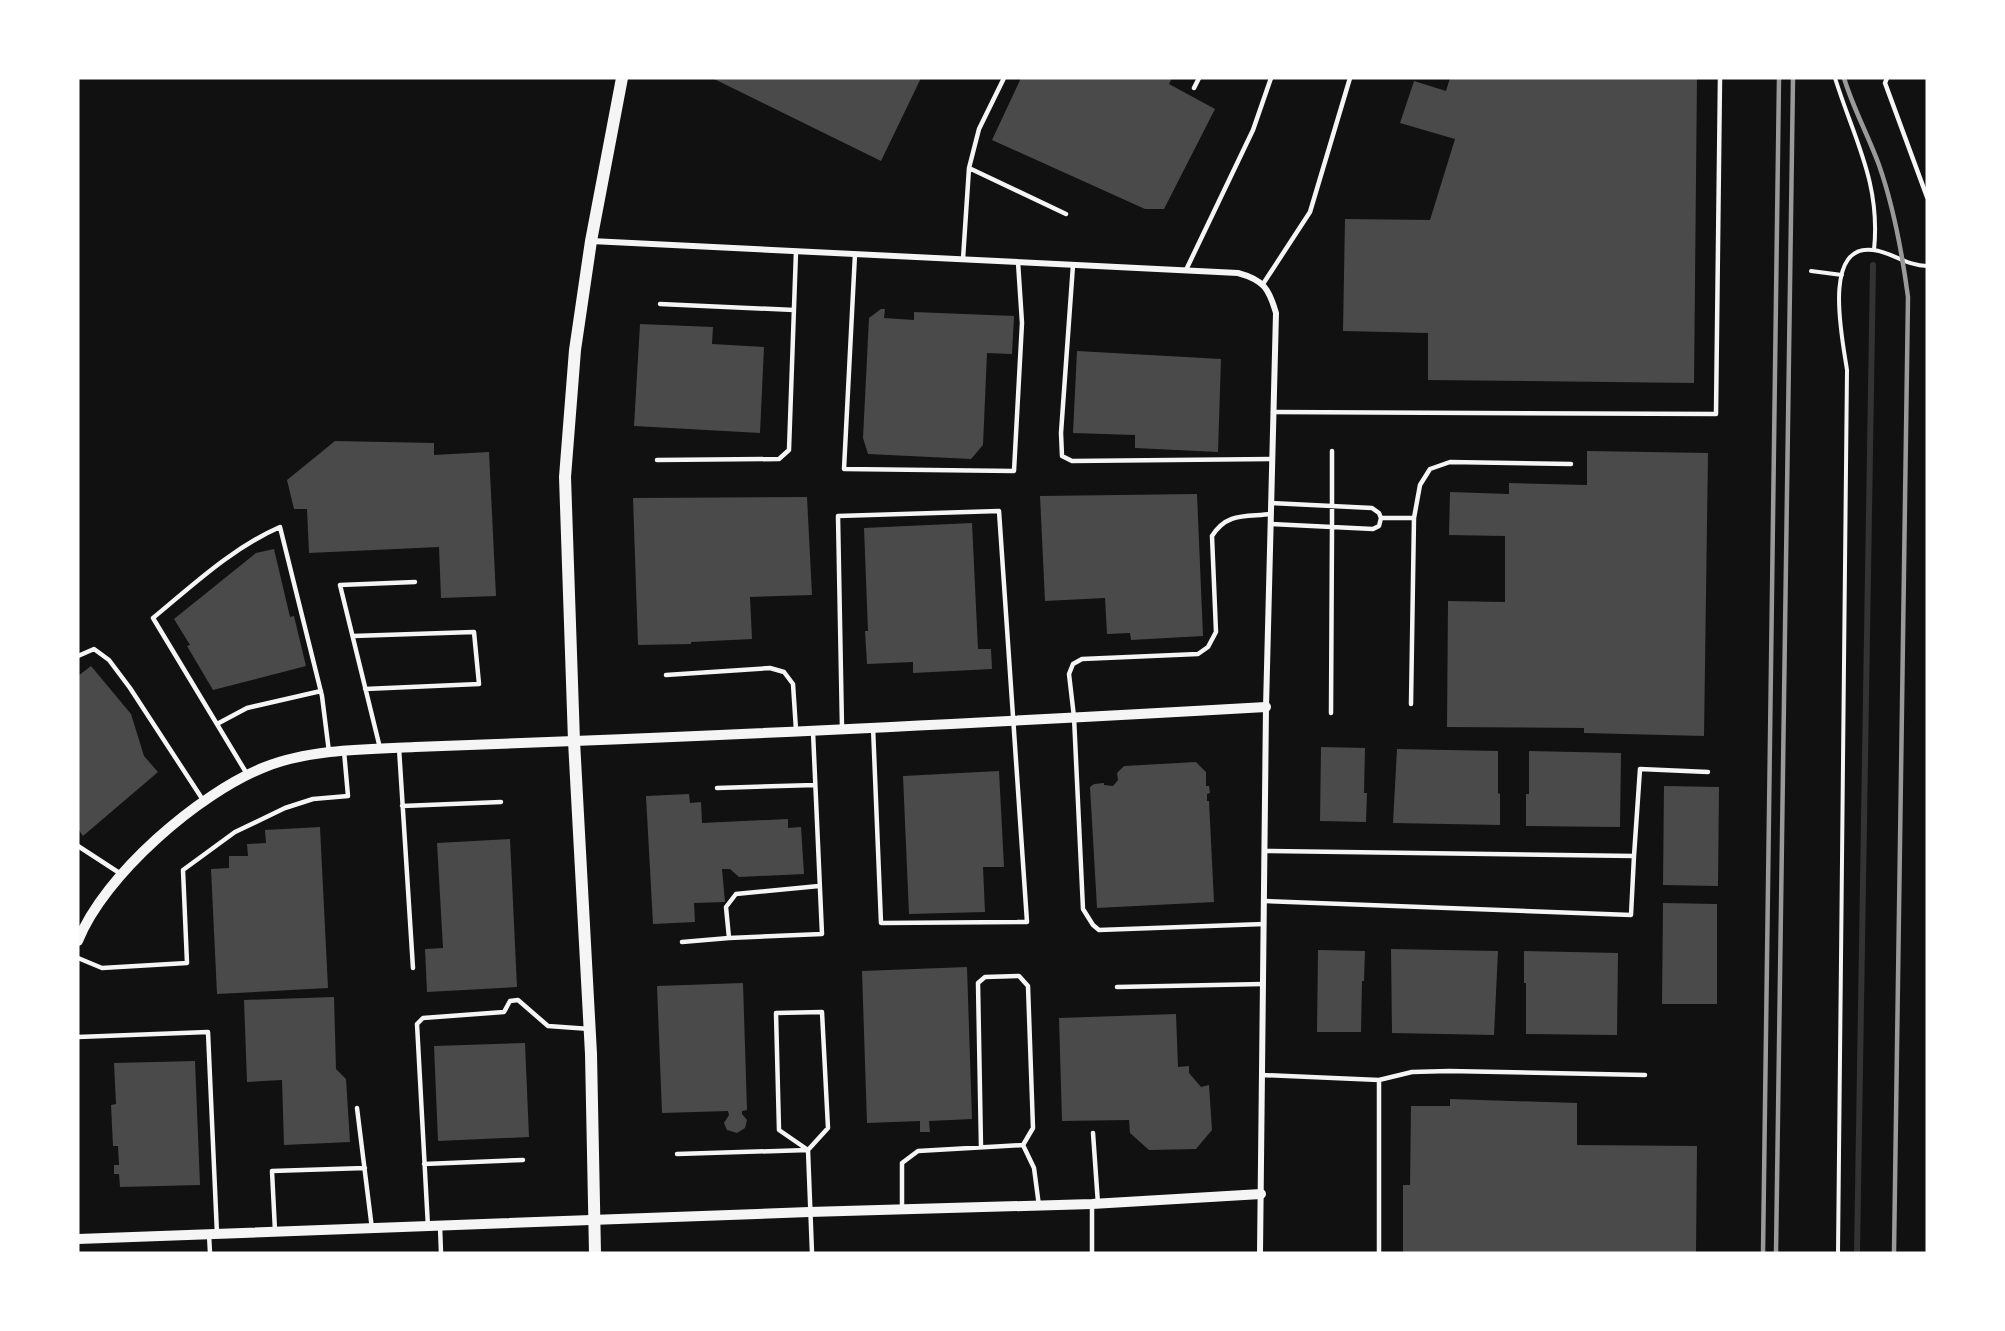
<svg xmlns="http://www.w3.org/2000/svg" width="2005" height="1331" viewBox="0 0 2005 1331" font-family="Roboto,sans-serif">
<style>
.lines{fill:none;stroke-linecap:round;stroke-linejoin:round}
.stream{stroke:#333;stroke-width:6}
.building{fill:#4a4a4a}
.path{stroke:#f5f5f5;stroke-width:4}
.service{stroke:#f5f5f5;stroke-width:4.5}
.minor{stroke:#f5f5f5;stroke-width:6}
.tertiary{stroke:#f5f5f5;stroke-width:10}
.secondary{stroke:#f5f5f5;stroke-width:12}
.rail{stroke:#9a9a9a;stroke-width:4.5}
</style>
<rect width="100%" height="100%" fill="#111"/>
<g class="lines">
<!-- stream -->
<path class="stream" d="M 1857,1253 L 1873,265"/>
</g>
<!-- building -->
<path class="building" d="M 712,78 L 921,78 L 881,161 Z
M 1021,78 L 1172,78 L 1169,84 L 1215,109 L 1164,209 L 1145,209 L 992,140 Z
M 1450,78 L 1697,78 L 1694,383 L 1428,380 L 1428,333 L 1343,331 L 1345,219 L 1430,220 L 1455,139 L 1400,123 L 1414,81 L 1446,91 Z
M 881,309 L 885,309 L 884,318 L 914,320 L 914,312 L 1014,316 L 1012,354 L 987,353 L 983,445 L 971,459 L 868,454 L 863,438 L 869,318 Z
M 640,324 L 713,327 L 712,344 L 764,347 L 760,433 L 634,426 Z
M 1077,351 L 1221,359 L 1218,452 L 1135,448 L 1135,435 L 1073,433 Z
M 335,441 L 434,443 L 434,455 L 489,452 L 496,596 L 441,598 L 439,547 L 309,553 L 307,509 L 294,509 L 287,480 Z
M 1587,451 L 1708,453 L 1704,736 L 1584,733 L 1584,728 L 1447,727 L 1448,601 L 1505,602 L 1505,536 L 1449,535 L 1450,492 L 1509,494 L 1509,483 L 1587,485 Z
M 1197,494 L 1203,636 L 1131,640 L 1130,633 L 1107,634 L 1105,598 L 1045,601 L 1040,496 Z
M 807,497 L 812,595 L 750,597 L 752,639 L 691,642 L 691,644 L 638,645 L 633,498 Z
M 972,523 L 978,649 L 991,649 L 992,669 L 913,673 L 913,662 L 867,664 L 865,631 L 868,631 L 864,528 Z
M 274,549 L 290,617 L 294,616 L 306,666 L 213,690 L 187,646 L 190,645 L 174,619 L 256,553 Z
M 91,666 L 131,714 L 144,756 L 158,772 L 83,836 L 78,829 L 78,676 Z
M 1321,747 L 1365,748 L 1364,793 L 1367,793 L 1366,822 L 1320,821 Z
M 1397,749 L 1498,751 L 1498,793 L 1500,794 L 1500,825 L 1393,823 Z
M 1529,751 L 1621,753 L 1620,827 L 1526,826 L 1526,794 L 1529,794 Z
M 1196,762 L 1206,772 L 1206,786 L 1209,786 L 1210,793 L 1207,794 L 1207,801 L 1209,801 L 1214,902 L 1097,908 L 1090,787 L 1094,784 L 1104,783 L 1104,785 L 1113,786 L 1118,780 L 1117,773 L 1124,766 Z
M 999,771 L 1004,867 L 983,867 L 985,912 L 909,914 L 903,776 Z
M 1664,786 L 1719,787 L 1718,886 L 1663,885 Z
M 689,794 L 690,803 L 701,802 L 702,823 L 788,819 L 788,828 L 801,827 L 804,874 L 739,877 L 730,869 L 722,869 L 725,902 L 694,903 L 695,922 L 653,924 L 646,796 Z
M 320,827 L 328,988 L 217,994 L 211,869 L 229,868 L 229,856 L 248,856 L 247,844 L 266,843 L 265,830 Z
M 510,839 L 517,987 L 427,992 L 425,949 L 443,948 L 437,843 Z
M 1663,903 L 1717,904 L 1717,1004 L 1662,1004 Z
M 1391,949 L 1498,951 L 1494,1035 L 1392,1033 Z
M 1318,950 L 1365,951 L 1364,981 L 1362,981 L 1361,1032 L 1317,1032 Z
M 1524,951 L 1618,953 L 1617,1035 L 1526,1034 L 1526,983 L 1524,983 Z
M 967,967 L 972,1119 L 929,1121 L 930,1132 L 920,1132 L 920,1121 L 867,1123 L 862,971 Z
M 743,983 L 747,1110 L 742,1111 L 742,1114 L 747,1120 L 745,1128 L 737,1133 L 727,1130 L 724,1123 L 729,1115 L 728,1111 L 662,1113 L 657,986 Z
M 334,997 L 336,1069 L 346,1079 L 350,1142 L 284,1145 L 282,1080 L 247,1082 L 244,1000 Z
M 1176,1014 L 1178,1067 L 1189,1066 L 1189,1073 L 1201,1087 L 1209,1085 L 1212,1130 L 1196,1149 L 1149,1150 L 1130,1133 L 1129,1120 L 1062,1121 L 1059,1018 Z
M 525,1043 L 529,1137 L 438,1141 L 434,1046 Z
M 195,1061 L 200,1185 L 120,1187 L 119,1174 L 114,1174 L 114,1165 L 119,1165 L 118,1146 L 113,1146 L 111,1105 L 116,1104 L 114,1063 Z
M 1450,1099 L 1577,1103 L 1577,1145 L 1697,1146 L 1696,1253 L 1403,1253 L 1403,1185 L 1410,1185 L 1411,1106 L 1450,1106 Z"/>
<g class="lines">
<!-- path -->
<path class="path" d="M 1835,78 C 1854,139 1881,183 1874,250
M 1811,271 L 1842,275
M 1838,1253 L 1847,370 C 1843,342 1821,243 1873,250 C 1892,252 1907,266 1927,266"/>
<!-- service -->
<path class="service" d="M 1887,78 L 1885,83 L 1927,197
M 1194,88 L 1199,78
M 969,168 L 979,129 L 1004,78
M 855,254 L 844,469 L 1014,471 L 1022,323 L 1018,262
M 963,259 L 969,168 L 1066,214
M 1073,265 L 1061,433 L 1062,456 L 1072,461 L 1272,459
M 1186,270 L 1253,130 L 1271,78
M 1263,284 L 1310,212 L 1350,78
M 660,304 L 794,310
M 1273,412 L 1716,414 L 1720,78
M 657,460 L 779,459 L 789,450 L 796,251
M 1271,503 L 1372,508 L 1379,513 L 1381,518 L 1379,526 L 1373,529 L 1332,527 L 1332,451
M 1381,518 L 1414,518 L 1420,485 L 1430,469 L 1450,462 L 1571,464
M 1271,524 L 1332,527 L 1331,713
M 353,636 L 474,632 L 479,684 L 365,689
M 78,656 L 94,649 L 109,660 L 130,688 L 203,800
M 666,675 L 770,668 L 784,672 L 793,684 L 796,730
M 1411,704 L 1414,518
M 217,724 L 247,708 L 321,691
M 842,728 L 838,516 L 999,511 L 1027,922 L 881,923 L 873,727
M 380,748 L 340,585 L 415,582
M 399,748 L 413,968
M 247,774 L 153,618 C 193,585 232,548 280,527 L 322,696 L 329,752
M 717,788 L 815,785
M 402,806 L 501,802
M 78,846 L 121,874
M 1634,856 L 1640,769 L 1708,772
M 1264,901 L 1631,915 L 1634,856 L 1265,851
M 1264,924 L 1099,930 L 1093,925 L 1083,909 L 1074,717 L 1069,674 L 1073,664 L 1082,659 L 1198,654 L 1208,647 L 1216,632 L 1212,536 C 1227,512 1246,517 1271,514
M 729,938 L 726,907 L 736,894 L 819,886
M 682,942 L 729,938 L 822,934 L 813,732
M 78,958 L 102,968 L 187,963 L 183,870 L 235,832 L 285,808 L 313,799 L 348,796 L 344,751
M 1117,987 L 1263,984
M 78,1037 L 208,1032 L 217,1234
M 1262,1075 L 1379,1080 L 1379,1253
M 1379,1080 L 1412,1072 L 1449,1071 L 1645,1075
M 357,1108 L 372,1229
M 1093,1133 L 1098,1204
M 981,1147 L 978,983 L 985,977 L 1019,976 L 1028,986 L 1033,1128 L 1023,1145
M 677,1154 L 808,1150 L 779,1130 L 776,1013 L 822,1012 L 828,1128 L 808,1150 L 812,1253
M 424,1164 L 523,1160
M 902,1209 L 902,1163 L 918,1151 L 1023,1145 L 1034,1168 L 1039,1206
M 440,1226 L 441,1253
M 428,1227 L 417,1024 L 423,1018 L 504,1012 L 510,1001 L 518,1000 L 548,1026 L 590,1029
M 275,1231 L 272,1171 L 365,1168
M 209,1234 L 210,1253
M 1092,1253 L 1092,1205"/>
<!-- minor -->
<path class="minor" d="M 591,241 L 1238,273 C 1264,280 1269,289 1276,313 L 1266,707 L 1260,1253"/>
<!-- tertiary -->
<path class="tertiary" d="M 78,941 C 104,875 199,793 265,767 C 309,749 368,749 415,747 C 468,745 521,743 574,741 C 805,732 1036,720 1266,707
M 78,1239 L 809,1212 L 1092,1204 L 1261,1194"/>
<!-- secondary -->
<path class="secondary" d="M 595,1253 L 591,1054 L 574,741 L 565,477 L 575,350 L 591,241 L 622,78"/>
<!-- rail -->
<path class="rail" d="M 1844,78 C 1853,108 1868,135 1879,165 C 1894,208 1902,252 1908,297 L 1894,1253
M 1763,1253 L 1779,78
M 1776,1253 L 1793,78"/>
</g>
<!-- border -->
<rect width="2005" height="1331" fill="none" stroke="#ffffff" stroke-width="159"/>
</svg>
